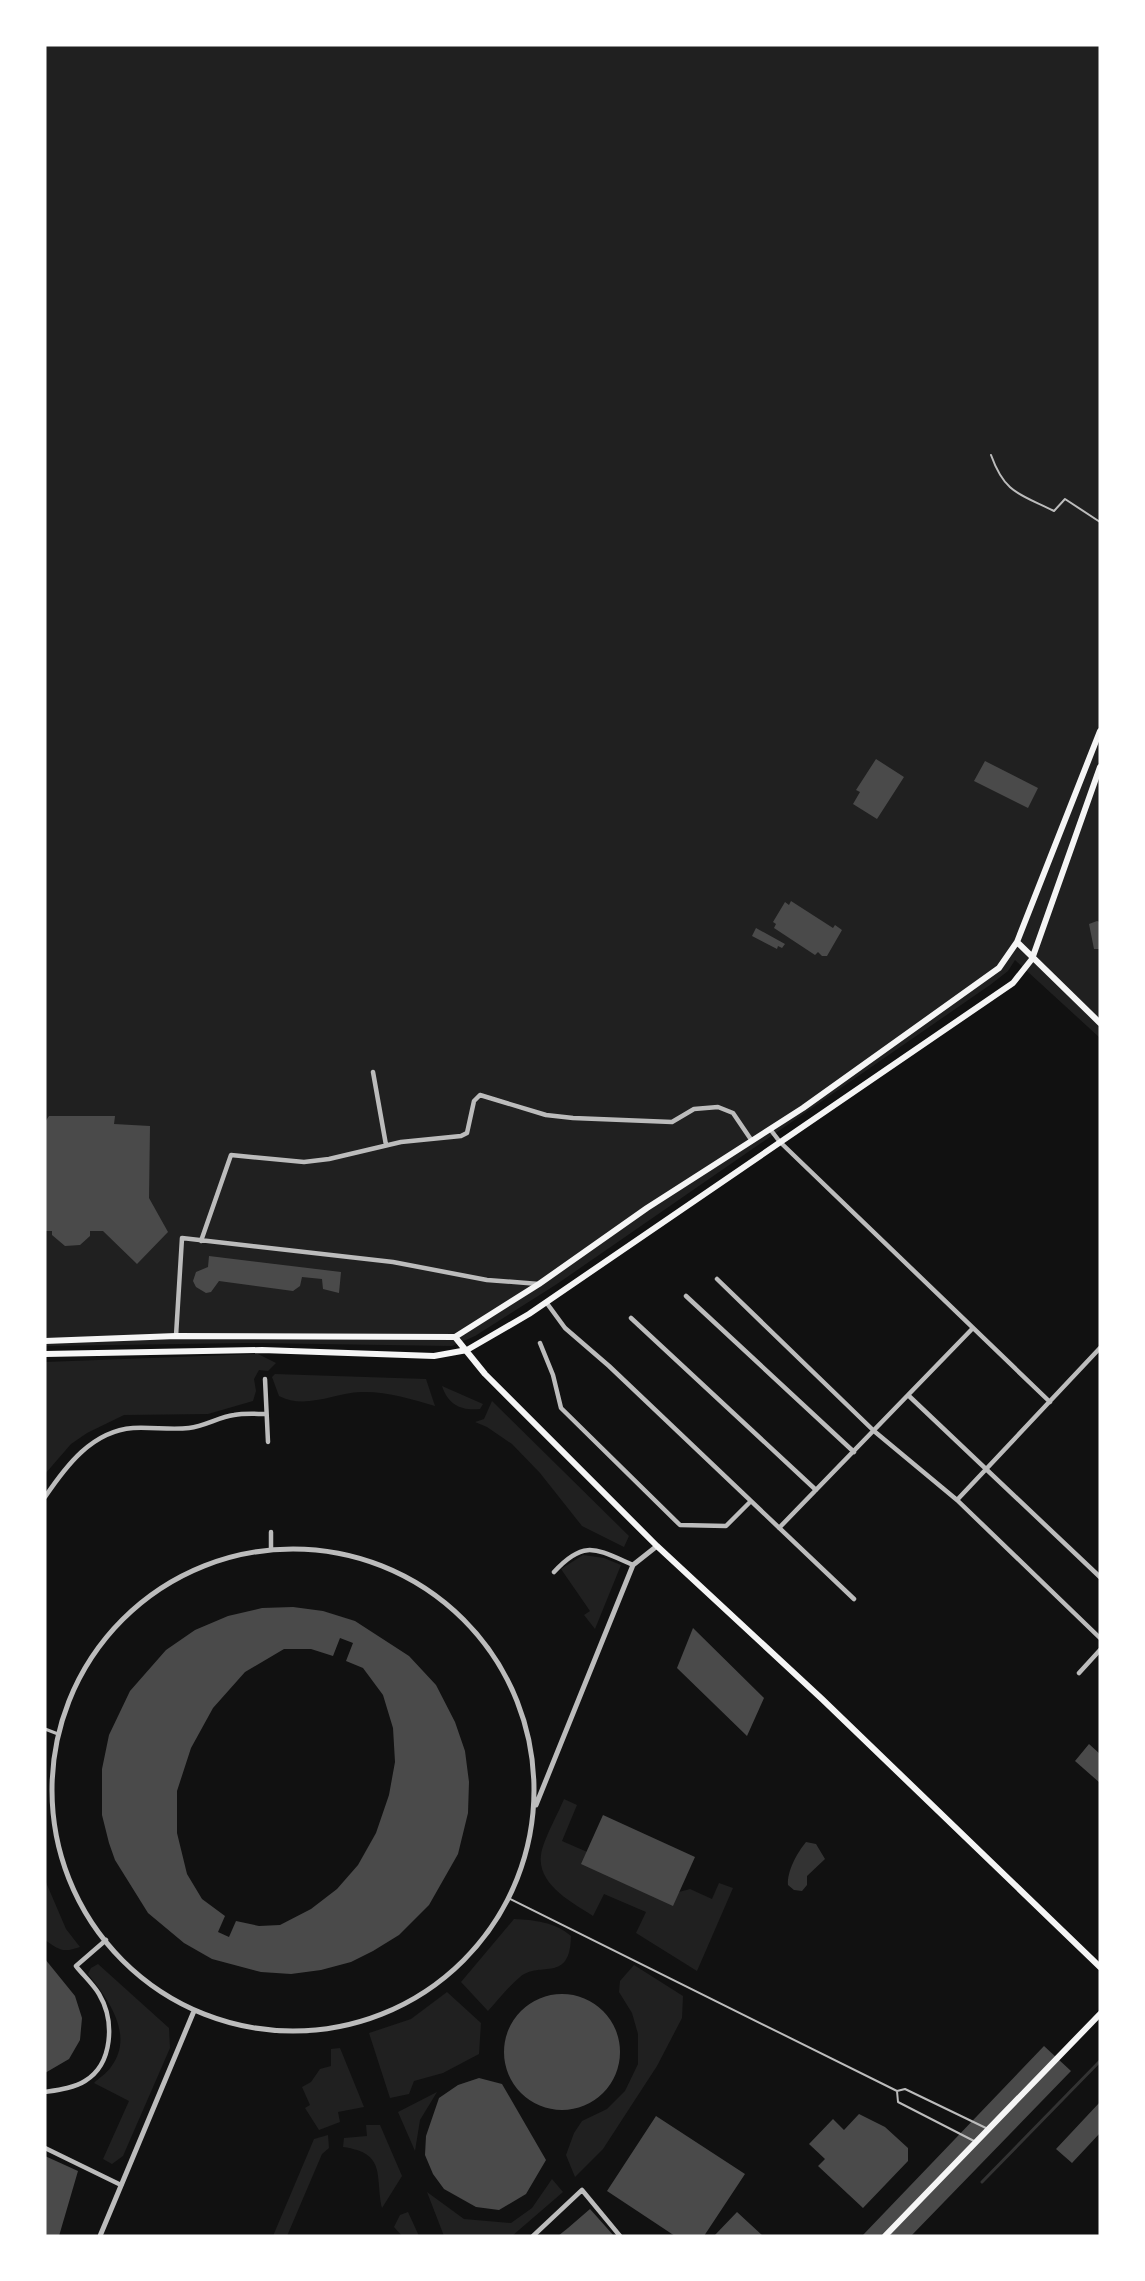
<svg xmlns="http://www.w3.org/2000/svg" width="1145" height="2281" viewBox="0 0 1145 2281" font-family="Poppins,sans-serif">
<style>
.green{fill:#202020}
.water{fill:#333}
.lines{fill:none;stroke-linecap:round;stroke-linejoin:round}
.stream{stroke:#333;stroke-width:3}
.building{fill:#4a4a4a;fill-rule:evenodd}
.service{stroke:#bcbcbc;stroke-width:2}
.pedestrian{stroke:#bcbcbc;stroke-width:3}
.minor{stroke:#bcbcbc;stroke-width:4.5}
.tertiary{stroke:#bcbcbc;stroke-width:5}
.secondary{stroke:#f5f5f5;stroke-width:6}
</style>
<rect width="100%" height="100%" fill="#111"/>
<!-- green -->
<path class="green" d="M 45,45 L 1100,45 L 1100,1038 L 1015,960 L 1008,971 L 990,985 L 557,1284 L 475,1336 L 452,1346 L 247,1343 L 45,1346 Z
M 258,1354 L 276,1363 L 268,1371 L 259,1370 L 254,1379 L 256,1391 L 253,1401 L 208,1414 L 124,1415 L 87,1433 L 71,1444 L 45,1474 L 45,1362 Z
M 275,1374 L 426,1379 L 435,1406 C 411,1399 386,1391 361,1392 C 334,1393 305,1410 279,1396 L 272,1377 Z
M 442,1386 L 483,1404 L 480,1409 C 462,1411 448,1405 442,1386 Z
M 492,1401 L 629,1536 L 624,1547 L 582,1526 L 540,1473 L 512,1444 L 487,1427 L 475,1422 L 484,1419 Z
M 583,1555 L 604,1558 L 621,1565 L 595,1629 L 584,1615 L 590,1611 L 561,1569 Z
M 564,1799 L 577,1805 L 562,1841 L 679,1892 L 690,1889 L 712,1899 L 719,1883 L 733,1888 L 697,1971 L 636,1933 L 646,1912 L 604,1894 L 593,1916 C 573,1903 537,1885 541,1855 C 543,1840 558,1814 564,1799 Z
M 45,1880 L 66,1929 L 80,1947 C 63,1953 59,1950 45,1940 Z
M 514,1919 C 534,1920 555,1922 571,1936 C 570,1984 541,1960 520,1977 C 508,1987 498,2000 488,2011 L 461,1982 Z
M 98,1964 L 169,2028 L 170,2048 L 123,2156 L 112,2164 L 103,2159 L 129,2101 L 94,2083 C 99,2078 107,2073 111,2067 C 135,2035 108,1999 88,1974 L 91,1968 Z
M 634,1965 L 683,1996 L 682,2018 L 657,2066 L 603,2149 L 575,2177 L 566,2155 L 574,2133 L 582,2121 L 607,2109 L 625,2091 L 638,2064 L 638,2034 L 632,2013 L 619,1992 L 620,1981 Z
M 447,1992 L 481,2023 L 479,2054 L 443,2073 L 414,2081 L 409,2094 L 390,2098 L 369,2033 L 411,2019 Z
M 340,2048 L 364,2107 L 338,2112 L 340,2122 L 319,2130 L 305,2108 L 310,2105 L 302,2087 L 311,2082 L 320,2069 L 331,2066 L 331,2049 Z
M 437,2092 L 420,2120 L 415,2151 L 398,2112 Z
M 366,2125 L 380,2125 L 402,2176 L 382,2208 C 375,2176 387,2153 343,2147 L 344,2138 L 367,2136 Z
M 328,2135 L 329,2148 L 322,2154 L 287,2236 L 273,2236 L 314,2139 Z
M 552,2179 L 563,2192 L 512,2236 L 444,2236 L 427,2192 L 464,2219 L 511,2223 L 532,2208 Z
M 408,2212 L 419,2236 L 402,2236 L 394,2227 L 400,2215 Z"/>
<!-- water -->
<path class="water" d="M 806,1842 L 816,1844 L 825,1859 L 807,1876 L 807,1885 L 802,1891 L 794,1890 L 788,1885 C 787,1871 797,1853 806,1842 Z"/>
<g class="lines">
<!-- stream -->
<path class="stream" d="M 982,2182 L 1100,2061"/>
</g>
<!-- building -->
<path class="building" d="M 876,759 L 904,777 L 877,819 L 853,804 L 860,792 L 856,790 Z
M 985,761 L 1038,788 L 1028,808 L 974,781 Z
M 791,901 L 833,928 L 835,925 L 842,930 L 827,956 L 822,956 L 818,952 L 815,955 L 774,928 L 776,924 L 773,922 L 785,902 L 789,905 Z
M 1097,921 L 1100,922 L 1100,949 L 1094,949 L 1089,924 Z
M 756,928 L 785,944 L 782,948 L 778,946 L 777,949 L 752,936 Z
M 49,1116 L 115,1116 L 114,1124 L 150,1126 L 149,1198 L 168,1232 L 137,1264 L 103,1231 L 90,1231 L 90,1236 L 80,1245 L 65,1246 L 52,1235 L 52,1231 L 45,1231 L 45,1122 Z
M 209,1256 L 341,1272 L 339,1293 L 323,1289 L 322,1279 L 302,1277 L 300,1286 L 293,1291 L 219,1281 L 211,1292 L 206,1293 L 196,1287 L 193,1281 L 196,1272 L 208,1267 Z
M 293,1607 L 323,1611 L 355,1621 L 409,1656 L 436,1685 L 455,1722 L 465,1751 L 469,1782 L 468,1813 L 458,1854 L 429,1905 L 399,1935 L 373,1951 L 351,1962 L 321,1970 L 291,1974 L 261,1972 L 212,1959 L 184,1943 L 148,1913 L 115,1860 L 109,1843 L 102,1815 L 102,1769 L 109,1735 L 130,1691 L 166,1650 L 195,1630 L 228,1616 L 262,1608 ZM 340,1638 L 353,1643 L 346,1661 L 363,1668 L 383,1695 L 393,1728 L 395,1762 L 389,1795 L 376,1833 L 358,1865 L 337,1889 L 311,1909 L 280,1925 L 259,1926 L 236,1921 L 229,1937 L 218,1932 L 225,1916 L 202,1899 L 187,1874 L 177,1833 L 177,1791 L 191,1748 L 213,1708 L 245,1672 L 284,1649 L 311,1649 L 333,1656 Z
M 693,1628 L 764,1698 L 747,1736 L 677,1668 Z
M 1089,1744 L 1100,1754 L 1100,1783 L 1075,1761 Z
M 603,1815 L 695,1857 L 673,1906 L 581,1864 Z
M 45,1959 L 75,1996 L 82,2018 L 80,2040 L 69,2059 L 45,2073 Z
M504 2052a58 58 0 1 1 116 0a58 58 0 1 1-116 0Z
M 1044,2046 L 1071,2071 L 911,2236 L 862,2236 Z
M 479,2078 L 502,2084 L 546,2160 L 526,2194 L 499,2210 L 476,2207 L 444,2189 L 433,2174 L 425,2155 L 426,2136 L 439,2098 L 458,2085 Z
M 1100,2102 L 1100,2133 L 1072,2163 L 1056,2149 Z
M 859,2114 L 885,2127 L 908,2148 L 908,2161 L 863,2208 L 818,2166 L 825,2159 L 809,2144 L 833,2119 L 844,2130 Z
M 656,2116 L 745,2174 L 704,2236 L 675,2236 L 607,2191 Z
M 45,2156 L 78,2171 L 59,2236 L 45,2236 Z
M 590,2209 L 614,2236 L 558,2236 L 568,2228 Z
M 737,2212 L 763,2236 L 714,2236 Z"/>
<g class="lines">
<!-- service -->
<path class="service" d="M 991,455 C 1005,494 1020,494 1054,511 L 1065,499 L 1100,522
M 508,1898 L 897,2091 L 905,2089 L 988,2129
M 897,2091 L 898,2102 L 974,2141"/>
<!-- pedestrian -->
<path class="pedestrian" d="M 45,1729 L 58,1734"/>
<!-- minor -->
<path class="minor" d="M 373,1072 L 386,1145
M 770,1129 L 780,1142 L 1050,1402
M 201,1241 L 231,1155 L 304,1162 L 329,1159 L 401,1142 L 461,1136 L 467,1133 L 474,1101 L 480,1095 L 546,1115 L 573,1118 L 672,1122 L 694,1109 L 718,1107 L 733,1113 L 752,1141
M 717,1279 L 874,1431 L 957,1500 L 1100,1638
M 686,1296 L 854,1452
M 546,1302 L 565,1328 L 609,1366 L 854,1599
M 631,1318 L 816,1490
M 176,1336 L 182,1238 L 393,1262 L 487,1280 L 539,1284
M 540,1343 L 553,1375 L 561,1408 L 680,1525 L 726,1526 L 751,1501
M 265,1379 L 268,1442
M 909,1396 L 1100,1577
M 45,1497 C 66,1466 92,1431 133,1428 C 152,1427 171,1430 189,1428 C 205,1426 219,1417 234,1415 C 244,1413 256,1414 266,1414
M 957,1500 L 1100,1348
M 779,1528 L 973,1328
M 271,1532 L 271,1548
M 554,1572 C 584,1539 596,1549 633,1565
M 1079,1673 L 1100,1650
M 45,2092 C 58,2090 74,2088 85,2081 C 113,2064 115,2021 99,1994 C 93,1984 83,1975 76,1966 L 106,1940
M 45,2148 L 121,2185
M 533,2236 L 582,2190 L 620,2236"/>
<!-- tertiary -->
<path class="tertiary" d="M52 1790a241 241 0 1 1 482 0a241 241 0 1 1-482 0Z
M 536,1805 L 633,1565 L 657,1546
M 100,2236 L 194,2011"/>
<!-- secondary -->
<path class="secondary" d="M 1017,942 L 1100,1023
M 455,1337 L 485,1374 L 657,1546 L 822,1699 L 1100,1967
M 45,1341 L 176,1336 L 455,1337 L 539,1284 L 647,1208 L 803,1108 L 999,968 L 1017,942 L 1100,731
M 45,1354 L 262,1350 L 434,1356 L 467,1350 L 529,1314 L 1013,983 L 1032,959 L 1100,767
M 885,2236 L 1100,2014"/>
</g>
<!-- border -->
<rect width="1145" height="2281" fill="none" stroke="#ffffff" stroke-width="93"/>
</svg>
